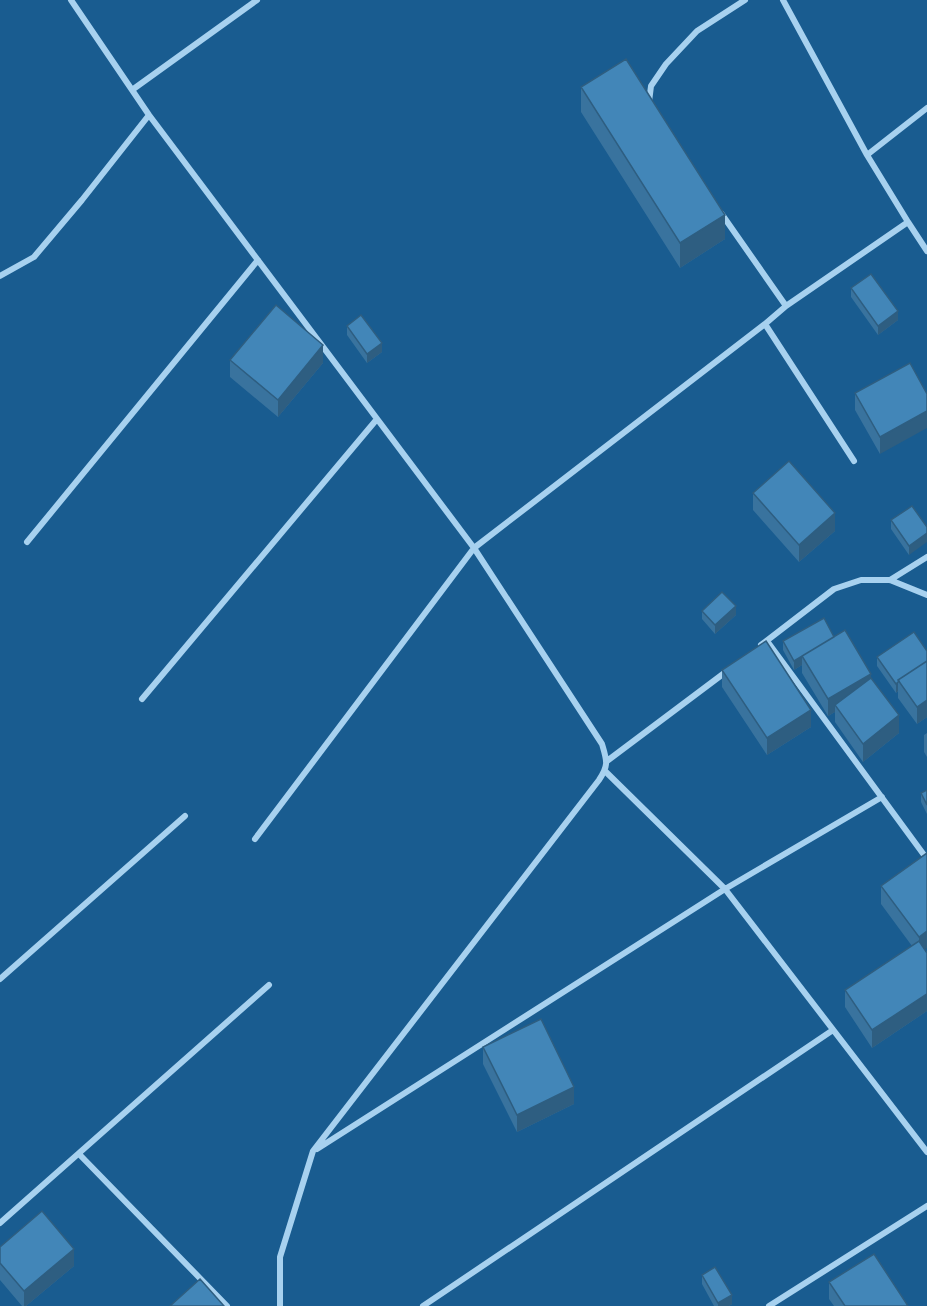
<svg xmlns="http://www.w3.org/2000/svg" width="927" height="1306" viewBox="0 0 927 1306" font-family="Manrope,sans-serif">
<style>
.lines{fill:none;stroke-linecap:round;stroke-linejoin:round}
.street{stroke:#a7d1ef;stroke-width:6}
.wall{fill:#39739e}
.shaded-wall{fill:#2e5e81}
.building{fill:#4286b8;stroke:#2e5e81;stroke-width:1.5}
</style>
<rect width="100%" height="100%" fill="#195c90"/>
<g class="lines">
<!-- street -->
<path class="street" d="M 71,0 L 149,115 L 474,548 L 602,744 C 607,761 609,765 599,780 L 313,1151 L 280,1257 L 280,1306
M 132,90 L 257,0
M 649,102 L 651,86 L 666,64 L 697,31 L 745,0
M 867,155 L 927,108
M 721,213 L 786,306
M 908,222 L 927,251
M 0,276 L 34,257 L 82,200 L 149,115
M 765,324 L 854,461
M 27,542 L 258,260
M 890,580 L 927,557
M 767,641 L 927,859
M 761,645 L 834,589 L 861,580 L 890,580 L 927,595
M 142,699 L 377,419
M 607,761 L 727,671
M 605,771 L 725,889 L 927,1152
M 255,839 L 474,548 L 765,324 L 786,306 L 908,222 L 867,155 L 783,0
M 0,979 L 185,816
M 317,1149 L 725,889 L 882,797
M 79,1154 L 227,1306
M 0,1223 L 269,985
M 423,1306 L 833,1030
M 769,1306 L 927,1206"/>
</g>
<!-- wall -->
<path class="wall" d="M 581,87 L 725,239 L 680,268 L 581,112 Z
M 851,288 L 898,320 L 878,335 L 851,297 Z
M 347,326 L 382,352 L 367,363 L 347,335 Z
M 230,360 L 323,363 L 278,417 L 230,377 Z
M 910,363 L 880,454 L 855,410 L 855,393 Z
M 753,493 L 835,531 L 799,562 L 753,510 Z
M 891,520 L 927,527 L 909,555 L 891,529 Z
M 702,611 L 736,615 L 715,634 L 702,619 Z
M 834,637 L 871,678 L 899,733 L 863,762 L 835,722 L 835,712 L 828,716 L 802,673 L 802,665 L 794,670 L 783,650 L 783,641 Z
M 927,651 L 927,717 L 917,724 L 898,698 L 898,691 L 896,693 L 877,666 L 877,657 Z
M 722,670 L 811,727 L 767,755 L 722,687 Z
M 927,733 L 927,757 L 924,752 L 924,735 Z
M 927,790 L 927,814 L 921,802 L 921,793 Z
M 927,853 L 925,949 L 927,953 L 927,1011 L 872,1048 L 845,1007 L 845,990 L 912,946 L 881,904 L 881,886 Z
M 483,1047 L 574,1104 L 517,1132 L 483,1064 Z
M 0,1247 L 74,1266 L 26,1306 L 22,1306 L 0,1280 Z
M 702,1275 L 732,1304 L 729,1306 L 714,1306 L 702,1284 Z
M 829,1282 L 908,1306 L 834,1306 L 829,1299 Z"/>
<!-- shaded-wall -->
<path class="shaded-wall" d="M 725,215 L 725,239 L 680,268 L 680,243 Z
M 898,311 L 898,320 L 878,335 L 878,326 Z
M 382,343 L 382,352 L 367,363 L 367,354 Z
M 323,345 L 323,363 L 278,417 L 278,400 Z
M 927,411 L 927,428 L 880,454 L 880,437 Z
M 835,513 L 835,531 L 799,562 L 799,545 Z
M 927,533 L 927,542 L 909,555 L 909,546 Z
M 736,606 L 736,615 L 715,634 L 715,625 Z
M 802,656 L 802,665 L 794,670 L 794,661 Z
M 871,674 L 871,691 L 835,705 L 835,712 L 828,716 L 828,699 Z
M 898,682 L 898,691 L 896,693 L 896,684 Z
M 927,700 L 927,717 L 917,724 L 917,707 Z
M 811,710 L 811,727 L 767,755 L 767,738 Z
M 899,715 L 899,733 L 863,762 L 863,744 Z
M 927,931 L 927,948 L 919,954 L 919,937 Z
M 927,994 L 927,1011 L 872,1048 L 872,1030 Z
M 574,1087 L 574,1104 L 517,1132 L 517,1115 Z
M 74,1249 L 74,1266 L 26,1306 L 24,1306 L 24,1291 Z
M 732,1295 L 732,1304 L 729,1306 L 718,1306 L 718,1303 Z"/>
<!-- building -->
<path class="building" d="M 626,59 L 725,215 L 680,243 L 581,87 Z
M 871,274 L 898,311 L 878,326 L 851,288 Z
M 276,305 L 323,345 L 278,400 L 230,360 Z
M 361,315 L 382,343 L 367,354 L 347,326 Z
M 910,363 L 927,394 L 927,411 L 880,437 L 855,393 Z
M 789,461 L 835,513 L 799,545 L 753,493 Z
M 912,506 L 927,527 L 927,533 L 909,546 L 891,520 Z
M 722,592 L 736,606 L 715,625 L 702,611 Z
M 824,618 L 834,637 L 794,661 L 783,641 Z
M 845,630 L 871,674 L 828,699 L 802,656 Z
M 914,632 L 927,651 L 927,661 L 898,680 L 899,681 L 896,684 L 877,657 Z
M 766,641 L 811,710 L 767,738 L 722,670 Z
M 927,661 L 927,700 L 917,707 L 898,680 Z
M 871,678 L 899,715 L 863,744 L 835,705 Z
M 927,790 L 927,805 L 921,793 Z
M 927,853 L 927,931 L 919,937 L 881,886 Z
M 919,941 L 927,953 L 927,994 L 872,1030 L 845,990 Z
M 541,1019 L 574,1087 L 517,1115 L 483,1047 Z
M 42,1211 L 74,1249 L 24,1291 L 0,1263 L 0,1247 Z
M 874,1254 L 908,1306 L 845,1306 L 829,1282 Z
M 715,1267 L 732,1295 L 718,1303 L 702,1275 Z
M 200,1279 L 224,1306 L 170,1306 Z"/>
</svg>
